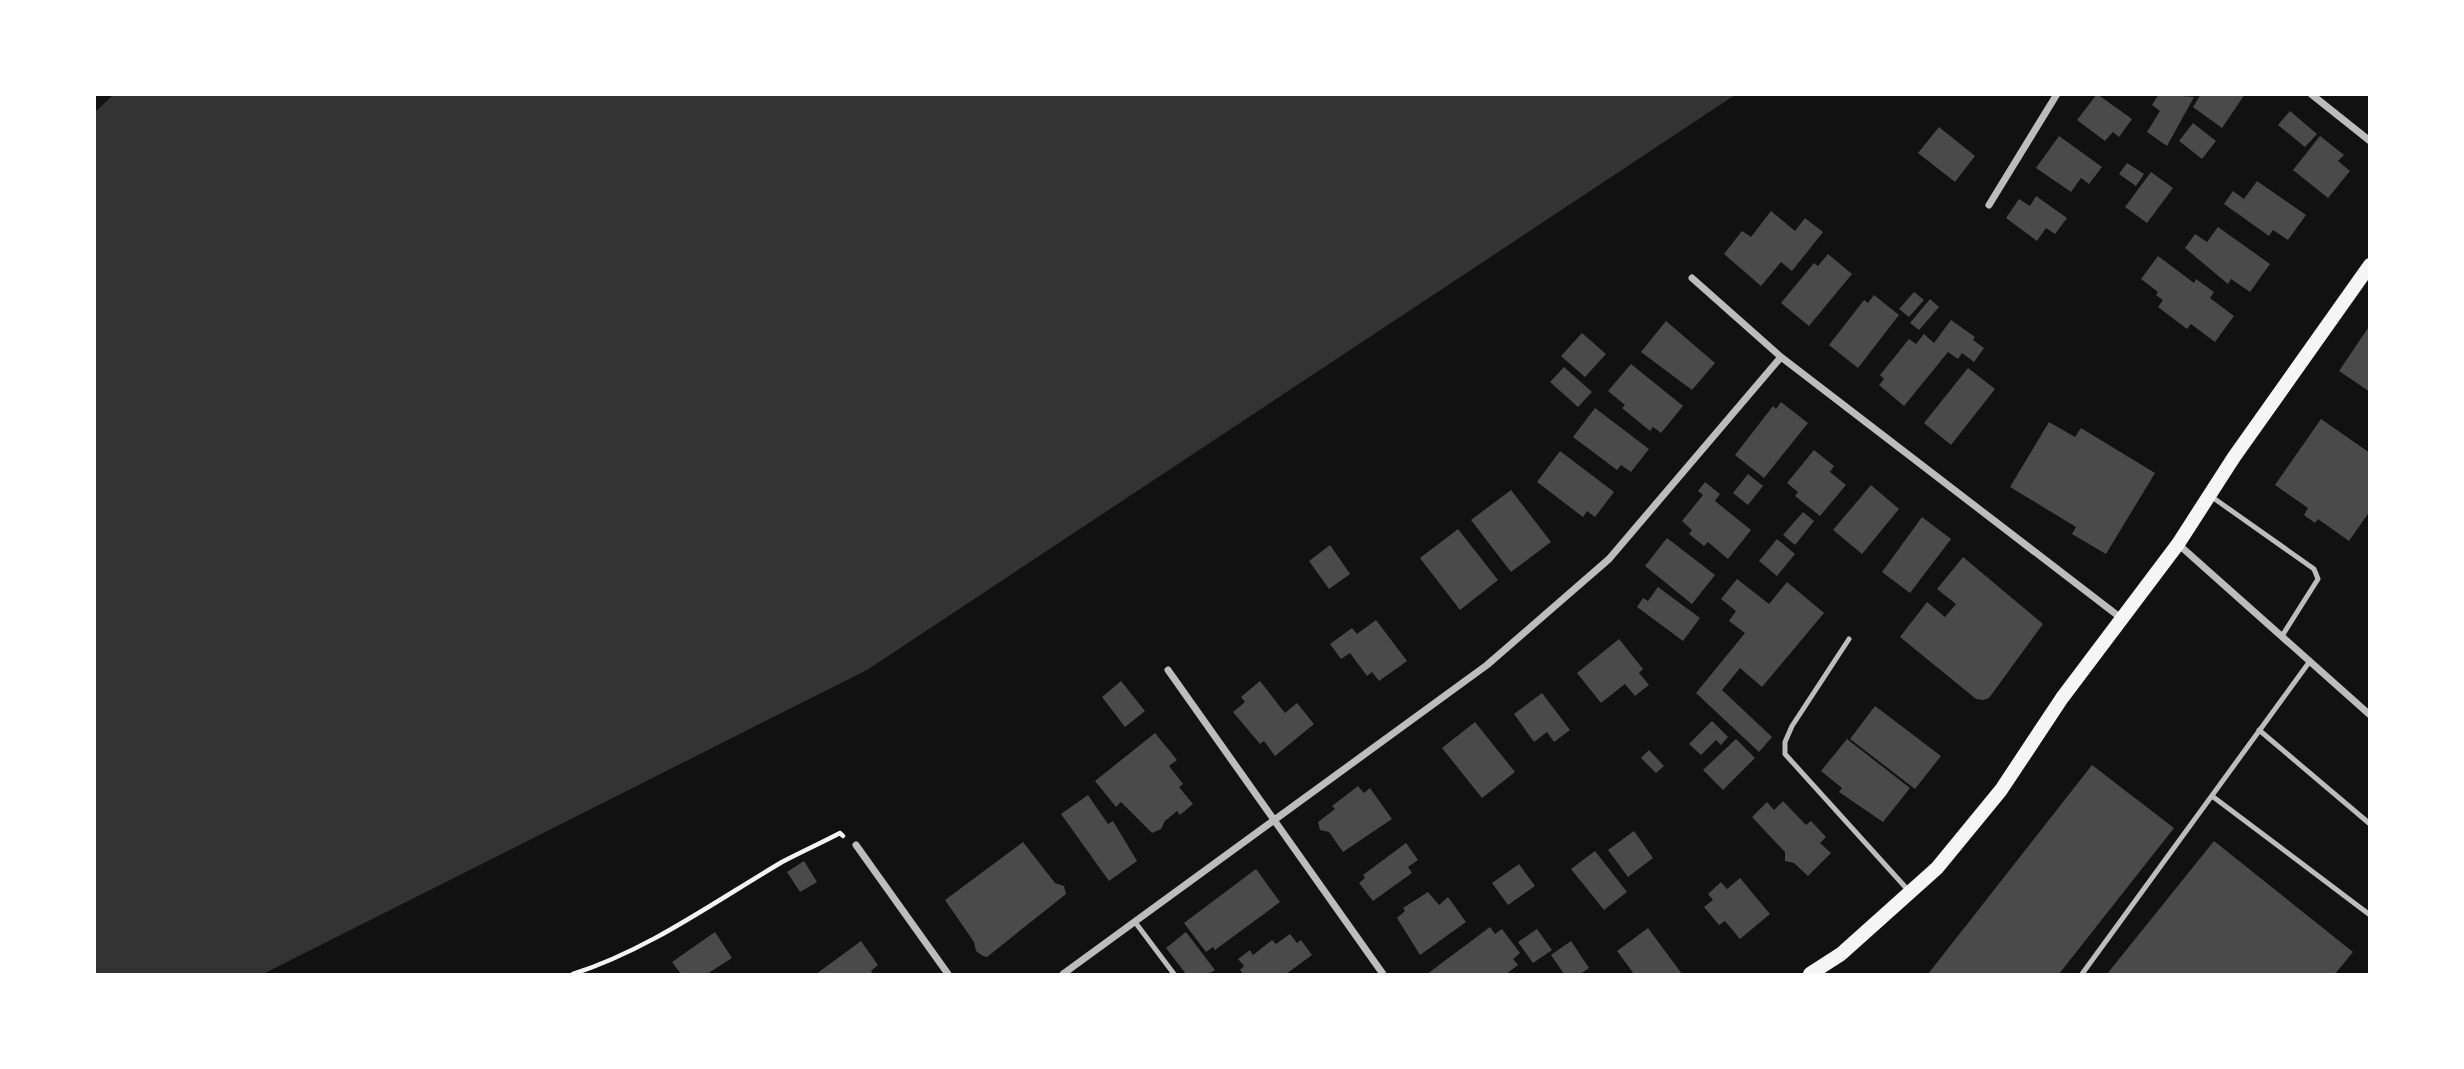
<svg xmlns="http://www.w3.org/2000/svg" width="2464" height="1069" viewBox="0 0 2464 1069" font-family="'Nunito Sans',sans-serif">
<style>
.water{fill:#333}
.building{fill:#4a4a4a}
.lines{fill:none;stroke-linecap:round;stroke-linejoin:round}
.path{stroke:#f5f5f5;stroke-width:4.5}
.service{stroke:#bcbcbc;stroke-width:5}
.minor{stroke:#bcbcbc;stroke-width:7}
.secondary{stroke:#f5f5f5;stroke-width:14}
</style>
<rect width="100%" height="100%" fill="#111"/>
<!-- water -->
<path class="water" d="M 114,94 L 1735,94 L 1735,95 L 867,670 L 263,974 L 95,974 L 94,113 Z"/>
<!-- building -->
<path class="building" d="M 2097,94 L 2132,119 L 2119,137 L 2113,132 L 2105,141 L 2077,120 Z
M 2159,94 L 2194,97 L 2167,146 L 2147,132 L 2160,111 L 2152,105 Z
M 2201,94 L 2245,94 L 2222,128 L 2193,107 Z
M 2290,111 L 2317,134 L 2305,147 L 2278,125 Z
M 2193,123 L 2216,141 L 2202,159 L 2179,141 Z
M 1939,127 L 1975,156 L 1955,182 L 1918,153 Z
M 2059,136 L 2102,167 L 2089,184 L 2081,178 L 2071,192 L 2036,168 Z
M 2320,136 L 2344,155 L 2338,161 L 2350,171 L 2328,198 L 2293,170 Z
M 2127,163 L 2144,174 L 2136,186 L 2119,174 Z
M 2151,172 L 2173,188 L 2147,223 L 2125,207 Z
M 2257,181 L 2306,215 L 2288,240 L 2273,230 L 2269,236 L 2224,204 L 2233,191 L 2244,199 Z
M 2036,196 L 2067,218 L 2055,234 L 2046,228 L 2037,241 L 2006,218 L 2019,199 L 2030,206 Z
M 1771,211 L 1795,231 L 1805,218 L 1823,232 L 1792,271 L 1781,262 L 1761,286 L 1724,254 L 1742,231 L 1751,237 Z
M 2218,227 L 2270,264 L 2250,292 L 2231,279 L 2228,284 L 2185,248 L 2195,234 L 2207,242 Z
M 1828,254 L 1852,274 L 1809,326 L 1781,303 L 1814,263 L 1818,266 Z
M 2158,256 L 2194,283 L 2196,279 L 2214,292 L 2210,298 L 2234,316 L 2215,342 L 2191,324 L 2187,329 L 2158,307 L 2163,300 L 2156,295 L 2158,292 L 2141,279 Z
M 1914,292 L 1924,300 L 1909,317 L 1899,309 Z
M 1874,295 L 1899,315 L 1858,368 L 1829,345 L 1864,300 L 1868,303 Z
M 1930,299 L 1939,307 L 1919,330 L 1910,323 Z
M 1951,320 L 1975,337 L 1973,340 L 1984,348 L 1974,362 L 1962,353 L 1958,359 L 1948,352 L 1904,406 L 1879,385 L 1884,379 L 1880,375 L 1909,339 L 1916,344 L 1924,334 L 1934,343 Z
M 1666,321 L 1715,363 L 1692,390 L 1641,352 Z
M 2370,325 L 2370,392 L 2339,371 Z
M 1582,333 L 1606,354 L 1585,377 L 1561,356 Z
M 1631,364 L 1683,406 L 1661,433 L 1653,427 L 1650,431 L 1622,408 L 1625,405 L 1608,391 Z
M 1564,367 L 1592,392 L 1578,407 L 1550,382 Z
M 1968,368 L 1995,389 L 1951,445 L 1924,423 Z
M 1781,402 L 1808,423 L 1764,478 L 1735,455 L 1773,406 L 1776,409 Z
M 1595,408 L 1649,449 L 1631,472 L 1621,465 L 1617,470 L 1573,437 Z
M 2321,419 L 2370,453 L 2370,511 L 2349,541 L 2318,519 L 2315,523 L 2304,515 L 2308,508 L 2275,485 Z
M 2049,422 L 2075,437 L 2081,428 L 2155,473 L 2106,554 L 2072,534 L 2076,527 L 2010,487 Z
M 1814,450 L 1834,466 L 1830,472 L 1846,485 L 1820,516 L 1795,496 L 1798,492 L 1787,483 Z
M 1560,451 L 1614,492 L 1595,517 L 1587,511 L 1583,517 L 1537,482 Z
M 1748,474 L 1763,486 L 1748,505 L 1733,493 Z
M 1705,482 L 1720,494 L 1715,501 L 1751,530 L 1728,559 L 1708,542 L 1704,546 L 1689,534 L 1692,530 L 1682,521 L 1703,495 L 1698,491 Z
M 1871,485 L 1899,509 L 1862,554 L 1833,530 Z
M 1511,490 L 1551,542 L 1511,572 L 1471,520 Z
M 1803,512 L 1814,521 L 1795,545 L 1783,535 Z
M 1922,517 L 1951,539 L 1910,593 L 1882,572 Z
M 1458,529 L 1498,580 L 1460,610 L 1420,558 Z
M 1667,538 L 1715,575 L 1692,604 L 1645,566 Z
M 1777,539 L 1795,554 L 1777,576 L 1759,561 Z
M 1330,545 L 1350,574 L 1329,589 L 1309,561 Z
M 1963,557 L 2043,624 L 1989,698 L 1983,700 L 1976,699 L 1900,637 L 1927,602 L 1945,617 L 1956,604 L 1937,589 Z
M 1737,579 L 1769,604 L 1787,582 L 1824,613 L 1762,687 L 1740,668 L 1722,690 L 1772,737 L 1759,752 L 1696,693 L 1745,633 L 1729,621 L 1736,611 L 1721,599 Z
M 1658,587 L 1700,618 L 1683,641 L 1637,607 L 1643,598 L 1648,601 Z
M 1376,620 L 1407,661 L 1379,681 L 1372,672 L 1367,676 L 1350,653 L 1341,659 L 1330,644 L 1352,628 L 1357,634 Z
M 1619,639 L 1643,669 L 1639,673 L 1649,685 L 1635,696 L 1625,684 L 1601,703 L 1577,673 Z
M 1121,681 L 1145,711 L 1125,727 L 1102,697 Z
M 1260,681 L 1285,713 L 1297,703 L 1314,724 L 1275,756 L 1264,741 L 1260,744 L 1233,712 L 1245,702 L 1241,697 Z
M 1542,693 L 1570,730 L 1554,742 L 1547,732 L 1534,742 L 1514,714 Z
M 1875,706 L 1941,756 L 1915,789 L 1850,739 Z
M 1712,721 L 1728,737 L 1721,745 L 1716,740 L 1701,755 L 1689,744 Z
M 1475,722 L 1515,772 L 1482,798 L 1442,748 Z
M 1155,733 L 1177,760 L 1169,766 L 1183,784 L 1179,787 L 1193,804 L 1180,815 L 1177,811 L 1165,821 L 1161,829 L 1152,833 L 1121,802 L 1116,807 L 1095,781 Z
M 1736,739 L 1755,758 L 1723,790 L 1703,770 Z
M 1847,739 L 1910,788 L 1883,822 L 1839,792 L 1842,788 L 1821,771 Z
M 1649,750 L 1664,766 L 1656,773 L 1641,758 Z
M 2092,765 L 2174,828 L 2059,974 L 1928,974 Z
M 1358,786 L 1364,793 L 1370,788 L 1392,819 L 1343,852 L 1329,832 L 1320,830 L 1318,822 L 1335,809 L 1332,806 Z
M 1088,795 L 1108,824 L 1113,821 L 1137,861 L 1109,881 L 1061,814 Z
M 1783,801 L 1806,825 L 1811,821 L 1826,837 L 1820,843 L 1831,853 L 1808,876 L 1794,863 L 1785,861 L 1785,852 L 1752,817 L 1767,802 L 1774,810 Z
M 1634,831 L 1653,858 L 1628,877 L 1608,850 Z
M 2214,841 L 2353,952 L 2335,974 L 2107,974 Z
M 1023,842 L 1055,883 L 1064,886 L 1066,894 L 987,957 L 983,956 L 976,951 L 974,942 L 945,900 Z
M 1406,843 L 1418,860 L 1408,867 L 1412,873 L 1373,901 L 1359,883 L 1365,878 L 1363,875 Z
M 1595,851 L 1627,892 L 1604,910 L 1571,869 Z
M 804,861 L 817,882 L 800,892 L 787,872 Z
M 1519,864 L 1535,886 L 1508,905 L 1492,883 Z
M 1256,869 L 1280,902 L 1215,950 L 1213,947 L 1206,952 L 1184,923 Z
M 1740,878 L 1770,914 L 1740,939 L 1725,921 L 1719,925 L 1704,907 L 1713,900 L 1708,894 L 1721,882 L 1727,889 Z
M 1428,892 L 1439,905 L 1448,897 L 1466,922 L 1420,955 L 1397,918 L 1405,911 L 1403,908 Z
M 1490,927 L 1495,934 L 1502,929 L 1520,953 L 1513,959 L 1518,965 L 1506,974 L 1427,974 Z
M 1648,928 L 1682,974 L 1634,974 L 1617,951 Z
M 1537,929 L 1552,950 L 1533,963 L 1518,942 Z
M 715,932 L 732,958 L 707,974 L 681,974 L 672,962 Z
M 1186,932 L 1215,970 L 1208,974 L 1186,974 L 1166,948 Z
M 1290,934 L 1297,943 L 1301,940 L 1312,955 L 1286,974 L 1243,974 L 1240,970 L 1244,966 L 1238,959 L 1250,950 L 1253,955 L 1272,940 L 1276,944 Z
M 861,941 L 878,965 L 871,971 L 873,974 L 816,974 Z
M 1571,941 L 1589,968 L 1580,974 L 1564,974 L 1551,955 Z"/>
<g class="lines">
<!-- path -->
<path class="path" d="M 573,974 C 648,950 714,902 782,862 C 801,852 821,843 840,833 L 843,836"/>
<!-- service -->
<path class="service" d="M 2212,497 L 2314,569 L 2318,579 L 2282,636
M 1849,639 L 1792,726 L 1785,742 L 1785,754 L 1908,890
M 2259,730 L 2370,824
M 2212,796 L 2370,915
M 1135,922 L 1174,974
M 2082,974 L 2310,661"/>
<!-- minor -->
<path class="minor" d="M 2311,94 L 2370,141
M 1989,205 L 2057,94
M 1692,278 L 1781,357 L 2121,618
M 2178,544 L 2370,715
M 1168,670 L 1383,974
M 856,845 L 948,974
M 1063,974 L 1487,665 L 1609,559 L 1781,357"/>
<!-- secondary -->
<path class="secondary" d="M 1810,974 L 1841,954 L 1937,868 L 2001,790 L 2062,698 L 2178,544 L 2234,457 L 2370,265"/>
</g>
<!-- border -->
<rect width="2464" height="1069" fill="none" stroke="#ffffff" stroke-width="192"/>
</svg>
